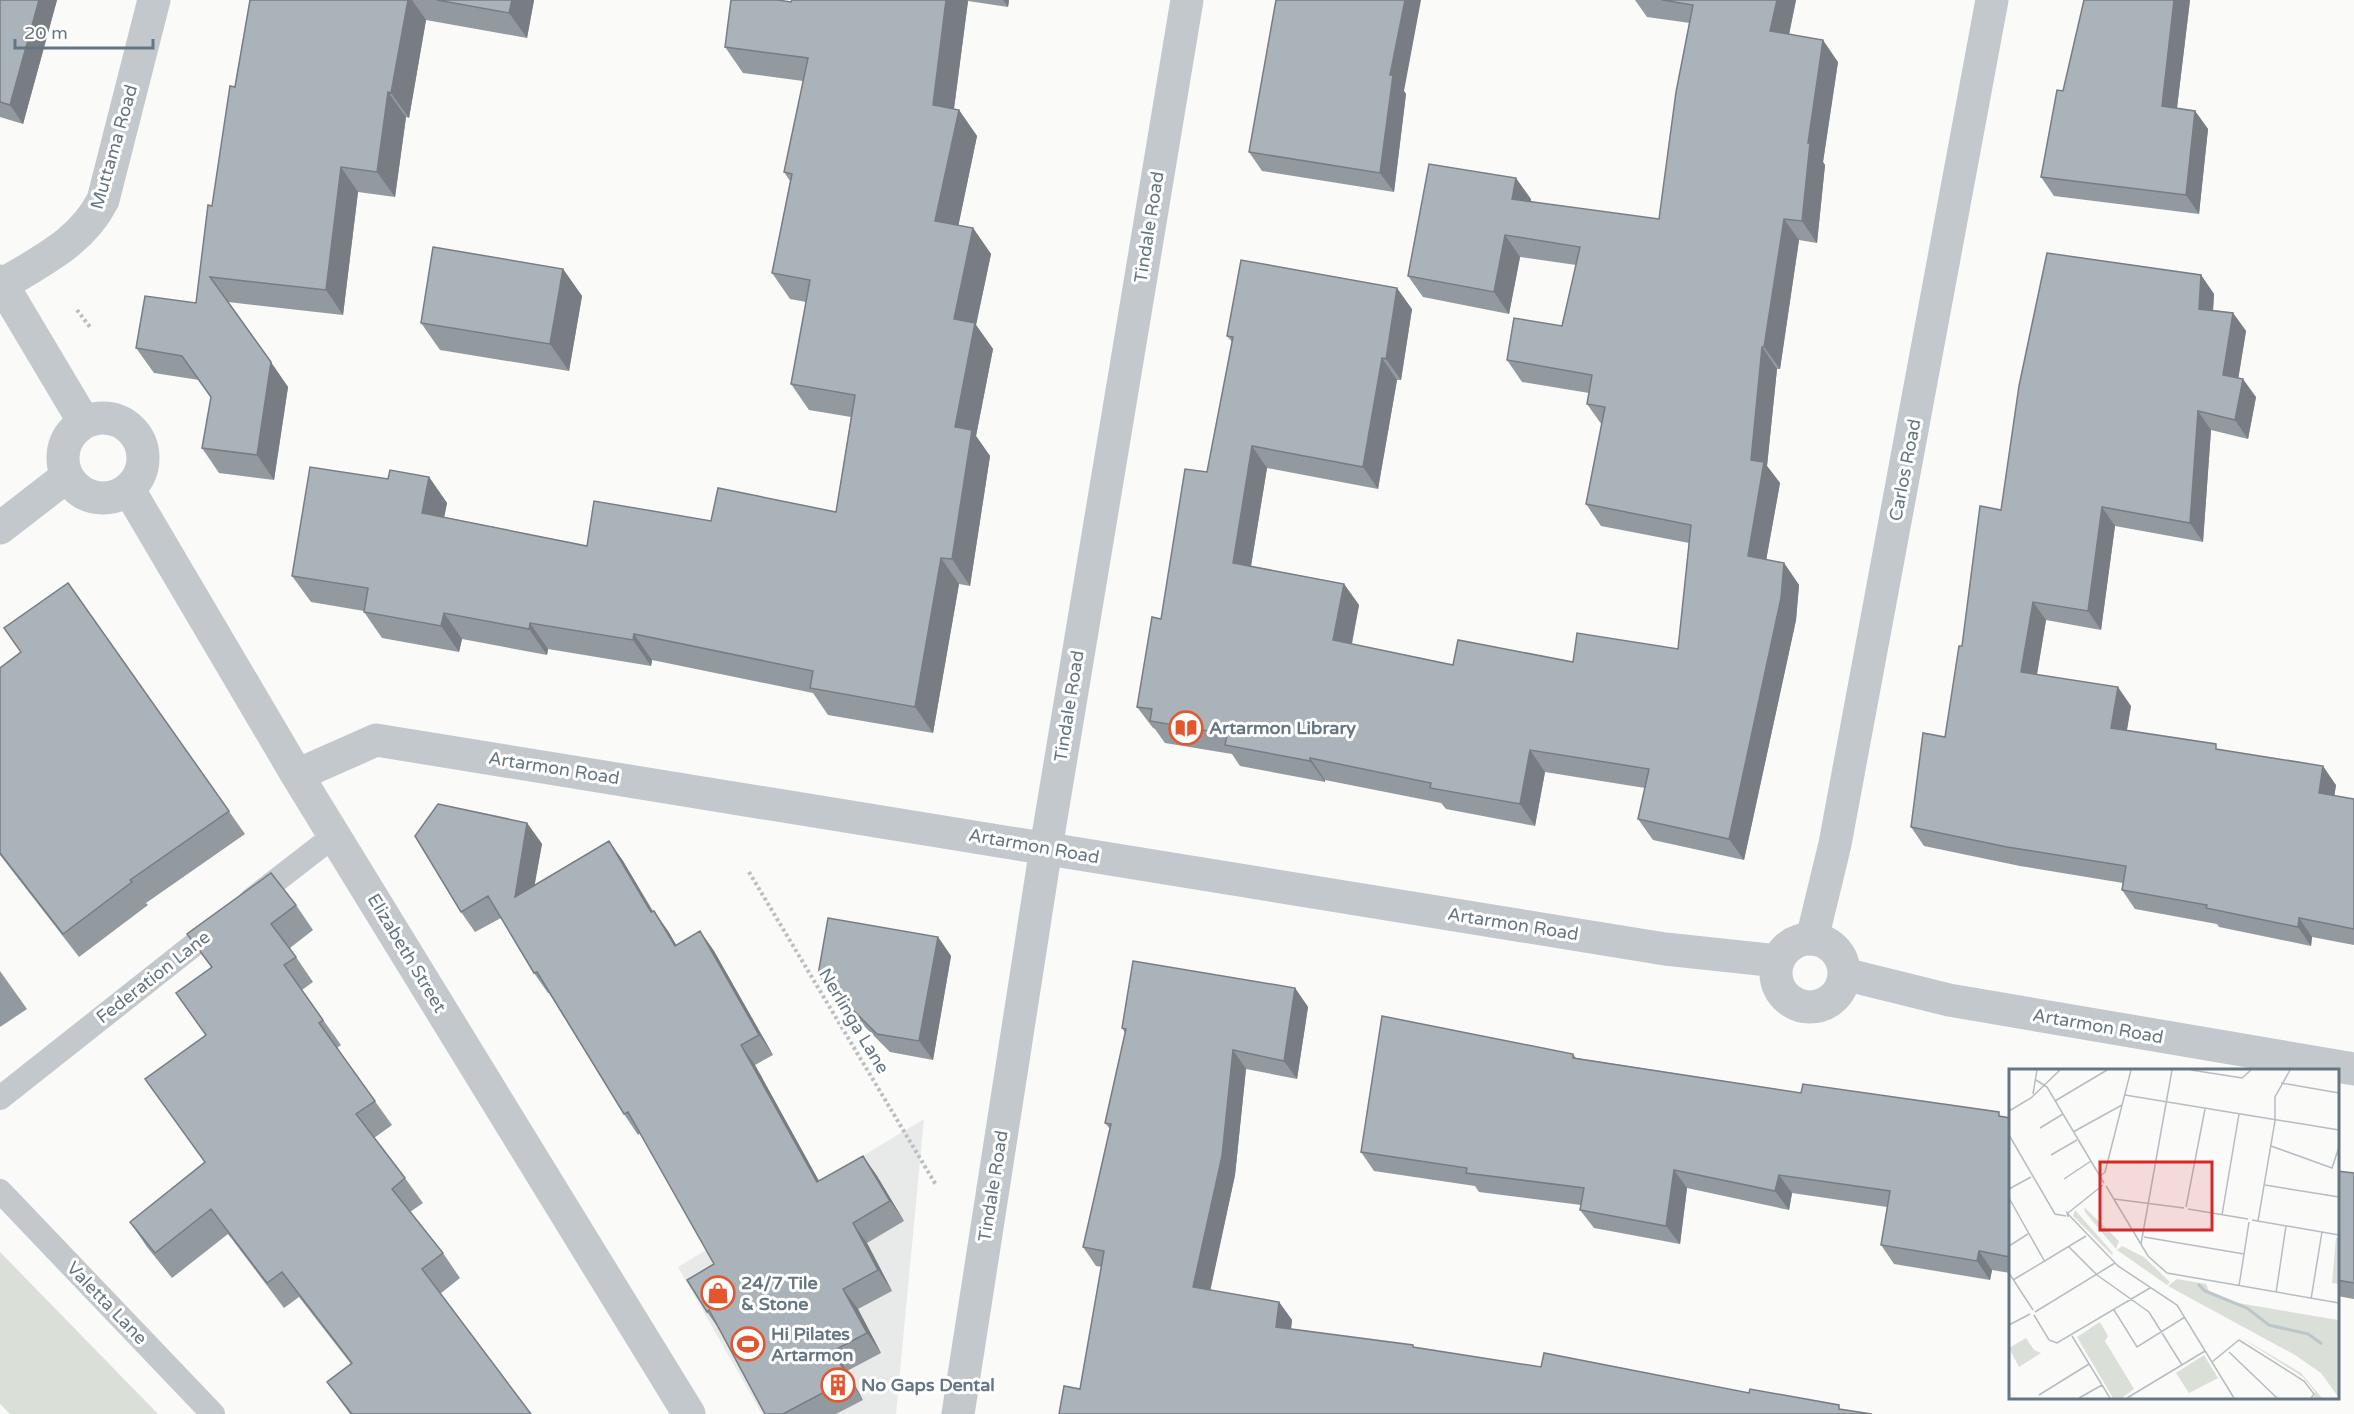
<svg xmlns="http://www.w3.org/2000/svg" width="2354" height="1414" viewBox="0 0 2354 1414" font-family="'Varela Round',sans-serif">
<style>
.built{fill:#e8e9e9}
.green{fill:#dadfd7}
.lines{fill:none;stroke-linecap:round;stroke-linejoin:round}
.path{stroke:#bbbfc2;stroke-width:4;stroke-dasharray:3 3;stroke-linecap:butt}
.service{stroke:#c3c8cc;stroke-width:24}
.minor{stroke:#c3c8cc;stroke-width:33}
.tertiary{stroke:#c3c8cc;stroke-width:33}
.wall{fill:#929a9f}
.shaded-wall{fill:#777d82}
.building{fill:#aab3b9;stroke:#777d82;stroke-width:1.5}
.labels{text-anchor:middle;stroke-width:6;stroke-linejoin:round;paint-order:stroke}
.street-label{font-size:18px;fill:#657683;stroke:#fff}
.poi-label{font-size:18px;font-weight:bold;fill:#657683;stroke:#fff;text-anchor:start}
.inset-river{fill:none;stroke:#bbc7cb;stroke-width:3}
.inset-road{fill:none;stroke:#b5bdc2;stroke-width:1.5}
.view{fill:#d62828;fill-opacity:0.15;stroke:#d62828;stroke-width:3}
.inset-edge{fill:none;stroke:#657683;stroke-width:3}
</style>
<rect width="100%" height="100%" fill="#fafaf8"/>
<!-- built -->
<path class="built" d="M 924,1119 L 896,1414 L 762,1414 L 678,1267 Z"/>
<!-- green -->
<path class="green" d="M 0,1252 L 158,1414 L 10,1414 L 0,1404 Z"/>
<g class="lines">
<!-- path -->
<path class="path" d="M 77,310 L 90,327
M 749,872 L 936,1185"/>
<!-- service -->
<path class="service" d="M 251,900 L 335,835
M 0,1098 L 219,925
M 0,1191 L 213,1414"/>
<!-- minor -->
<path class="minor" d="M 2,285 C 42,260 81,243 103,200 L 154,0
M 1046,848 L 1187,0
M 1812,939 L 1835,844 L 1992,0"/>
<!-- tertiary -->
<path class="tertiary" d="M 0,281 L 84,422
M63 458a40 40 0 1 1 80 0a40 40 0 1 1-80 0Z
M 129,490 L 297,775 L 689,1414
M 0,528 L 66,477
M 297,775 L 376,740 L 1665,949 L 1778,961
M1776 973a34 34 0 1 1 68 0a34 34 0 1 1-68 0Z
M 1844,974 L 1949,1000 L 2354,1069
M 958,1414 L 1046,848"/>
</g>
<!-- wall -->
<path class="wall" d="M 0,0 L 57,0 L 23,124 L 0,117 Z
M 250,0 L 534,0 L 527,38 L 426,20 L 409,118 L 406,117 L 395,197 L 358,192 L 343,315 L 228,302 L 288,387 L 274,480 L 219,473 L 202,448 L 211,397 L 199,380 L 154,373 L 136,348 L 196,303 Z
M 792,0 L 1009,0 L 1008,7 L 968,1 L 954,109 L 959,110 L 977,136 L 958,226 L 973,228 L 991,254 L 976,325 L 993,349 L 976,436 L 990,456 L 970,586 L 959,584 L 933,733 L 828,715 L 813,693 L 652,660 L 651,666 L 548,649 L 547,655 L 462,639 L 459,652 L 382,638 L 364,612 L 364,611 L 311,602 L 292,576 L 388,479 L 429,477 L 447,503 L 444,517 L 587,546 L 711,521 L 836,512 L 851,417 L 809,410 L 791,384 L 806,302 L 790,299 L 772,273 L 790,181 L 784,172 L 803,81 L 743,73 L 725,47 L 791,2 Z
M 1635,0 L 1796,0 L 1789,35 L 1838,62 L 1823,162 L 1825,165 L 1817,243 L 1799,240 L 1780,369 L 1777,369 L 1767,466 L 1780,483 L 1766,560 L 1784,563 L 1799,585 L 1796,620 L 1744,860 L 1653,840 L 1638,819 L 1645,788 L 1545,772 L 1535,826 L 1446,809 L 1441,803 L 1325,780 L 1325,782 L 1240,766 L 1232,754 L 1165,743 L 1155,729 L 1153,728 L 1137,707 L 1161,619 L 1207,472 L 1232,342 L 1227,336 L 1412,309 L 1401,380 L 1397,380 L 1378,489 L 1267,468 L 1251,566 L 1344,584 L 1359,605 L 1352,644 L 1453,665 L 1573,662 L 1678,649 L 1689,543 L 1601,526 L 1586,504 L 1602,425 L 1587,404 L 1589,393 L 1522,382 L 1507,360 L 1562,326 L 1576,265 L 1520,257 L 1509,314 L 1423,297 L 1408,276 L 1531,199 L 1531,202 L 1659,219 L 1690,23 L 1647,17 Z
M 2084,0 L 2190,0 L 2177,108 L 2195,111 L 2208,129 L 2199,214 L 2054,196 L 2041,177 L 2063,91 Z
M 1404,91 L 1406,94 L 1394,192 L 1262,171 L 1249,152 Z
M 563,269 L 582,296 L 569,371 L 440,350 L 421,323 Z
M 2201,275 L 2214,294 L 2213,310 L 2233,313 L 2246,331 L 2238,378 L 2256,397 L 2248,439 L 2211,430 L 2203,542 L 2115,526 L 2101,630 L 2046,620 L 2037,675 L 2131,706 L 2127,730 L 2221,750 L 2336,785 L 2334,796 L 2354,799 L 2354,945 L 2312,937 L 2311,946 L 2219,927 L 2217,924 L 2135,909 L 2122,890 L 2123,883 L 2020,866 L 1924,846 L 1911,827 L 1945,737 L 1962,646 L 2001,510 Z
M 68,583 L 245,834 L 146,903 L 148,905 L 79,957 L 0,855 L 0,668 L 21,652 Z
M 527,823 L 542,844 L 534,885 L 609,841 L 623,861 L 653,911 L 668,931 L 676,945 L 700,931 L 714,951 L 773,1055 L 755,1065 L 819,1181 L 863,1156 L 877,1176 L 904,1221 L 867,1243 L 892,1291 L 858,1309 L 881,1353 L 847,1371 L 863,1400 L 836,1414 L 765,1414 L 719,1329 L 707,1312 L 714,1264 L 640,1133 L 638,1135 L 624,1114 L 549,993 L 548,993 L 534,973 L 501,918 L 475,932 L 461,912 Z
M 296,905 L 313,930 L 290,948 L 313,982 L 302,990 L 341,1045 L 337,1048 L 392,1125 L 374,1138 L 405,1178 L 423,1203 L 410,1212 L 443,1253 L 460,1278 L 440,1294 L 531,1414 L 350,1414 L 327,1382 L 351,1364 L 299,1297 L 284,1308 L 228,1234 L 172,1278 L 147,1247 L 130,1222 L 205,1162 L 206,1035 L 211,967 L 187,934 Z
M 938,937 L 951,956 L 933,1060 L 890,1052 L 831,993 L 818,975 Z
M 0,971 L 27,1009 L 0,1027 Z
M 1295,988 L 1308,1007 L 1297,1079 L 1246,1069 L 1235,1175 L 1210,1290 L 1279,1302 L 1292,1320 L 1291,1329 L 1541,1367 L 1749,1393 L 1839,1405 L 1080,1389 L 1102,1267 L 1096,1266 L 1083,1247 L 1110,1129 L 1105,1123 L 1125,1033 L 1122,1028 Z
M 1573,1054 L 1576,1058 L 1801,1093 L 2010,1118 L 2010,1273 L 1992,1270 L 1990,1280 L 1894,1264 L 1881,1245 L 1887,1207 L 1792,1193 L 1789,1210 L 1687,1188 L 1680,1244 L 1594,1228 L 1580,1210 L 1581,1205 L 1479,1192 L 1475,1186 L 1374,1171 L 1361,1152 Z
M 2337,1171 L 2354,1173 L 2354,1299 L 2337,1296 Z"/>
<!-- shaded-wall -->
<path class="shaded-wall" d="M 39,0 L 57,0 L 23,124 L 10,105 Z
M 408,0 L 412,0 L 426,20 L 409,118 L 391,93 Z
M 512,0 L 534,0 L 527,38 L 509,13 Z
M 946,0 L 967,0 L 968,1 L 951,131 L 933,105 Z
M 1003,0 L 1009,0 L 1008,7 Z
M 1405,0 L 1421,0 L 1404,91 L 1406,94 L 1394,192 L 1380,173 L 1390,75 Z
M 1777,0 L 1796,0 L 1785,53 L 1770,31 Z
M 2174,0 L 2190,0 L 2175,124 L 2162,106 Z
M 1823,40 L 1838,62 L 1823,162 L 1825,165 L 1817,243 L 1802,221 L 1808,143 Z
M 388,92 L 406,117 L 395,197 L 377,172 Z
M 959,110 L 977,136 L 954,247 L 935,221 Z
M 2195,111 L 2208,129 L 2199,214 L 2186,195 Z
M 341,167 L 358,192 L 343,315 L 326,290 Z
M 1516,178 L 1531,199 L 1527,221 L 1512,199 Z
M 1784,219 L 1799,240 L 1780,369 L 1764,347 Z
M 973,228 L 991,254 L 976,325 L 993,349 L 976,436 L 990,456 L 970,586 L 952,559 L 955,427 L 954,319 Z
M 1505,235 L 1520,257 L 1509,314 L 1494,292 Z
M 563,269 L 582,296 L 569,371 L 550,344 Z
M 2201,275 L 2214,294 L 2212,327 L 2199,309 Z
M 1397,288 L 1412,309 L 1401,380 L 1386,359 Z
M 2233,313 L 2246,331 L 2236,393 L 2223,375 Z
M 1762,347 L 1777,369 L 1767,466 L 1780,483 L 1763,578 L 1748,556 L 1751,460 Z
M 1382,358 L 1397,380 L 1378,489 L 1363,467 Z
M 271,362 L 288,387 L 274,480 L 257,455 Z
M 2243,379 L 2256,397 L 2248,439 L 2235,420 Z
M 2198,411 L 2211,430 L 2203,542 L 2190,523 Z
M 1252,446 L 1267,468 L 1248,584 L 1233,563 Z
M 429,477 L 447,503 L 440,539 L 422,513 Z
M 2102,507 L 2115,526 L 2101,630 L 2088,611 Z
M 941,558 L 959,584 L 933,733 L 915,707 Z
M 1784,563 L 1799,585 L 1796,620 L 1744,860 L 1729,839 Z
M 1344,584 L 1359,605 L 1348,662 L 1333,640 Z
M 2033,602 L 2046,620 L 2034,691 L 2021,672 Z
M 444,613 L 462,639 L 459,652 L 441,626 Z
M 530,623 L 548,649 L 547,655 L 529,629 Z
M 634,634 L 652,660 L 651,666 L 633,640 Z
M 2118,687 L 2131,706 L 2124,746 L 2111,728 Z
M 1530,750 L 1545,772 L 1535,826 L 1520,804 Z
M 1310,758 L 1325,780 L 1325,782 L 1310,761 Z
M 2323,766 L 2336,785 L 2332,812 L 2319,793 Z
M 527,823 L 542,844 L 529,917 L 515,897 Z
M 609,841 L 623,861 L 665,933 L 651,912 Z
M 654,911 L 668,931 L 689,966 L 675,946 Z
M 2299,918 L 2312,937 L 2311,946 L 2298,927 Z
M 700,931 L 714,951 L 773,1055 L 759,1035 Z
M 938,937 L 951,956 L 933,1060 L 919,1041 Z
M 1295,988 L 1308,1007 L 1297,1079 L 1284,1061 Z
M 741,1045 L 755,1065 L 831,1203 L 817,1182 Z
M 1233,1050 L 1246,1069 L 1235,1175 L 1207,1306 L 1193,1287 Z
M 863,1156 L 877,1176 L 904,1221 L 890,1201 Z
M 1674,1170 L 1687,1188 L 1680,1244 L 1666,1226 Z
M 1779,1175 L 1792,1193 L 1789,1210 L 1775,1191 Z
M 853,1223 L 867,1243 L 892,1291 L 878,1270 Z
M 1979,1251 L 1992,1270 L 1990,1280 L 1977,1261 Z
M 843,1289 L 858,1309 L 881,1353 L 867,1333 Z
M 1279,1302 L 1292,1320 L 1289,1345 L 1276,1327 Z
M 833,1351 L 847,1371 L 863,1400 L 849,1379 Z"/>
<!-- building -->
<path class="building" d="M 0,0 L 39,0 L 10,105 L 0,102 Z
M 250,0 L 408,0 L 391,93 L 388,92 L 377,172 L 341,167 L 326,290 L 210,277 L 271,362 L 257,455 L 202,448 L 211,397 L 182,356 L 136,348 L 145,296 L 196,303 L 208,205 L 212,206 L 230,86 L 235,87 Z
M 437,0 L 512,0 L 509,13 Z
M 731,0 L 778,0 L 791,2 L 792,0 L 946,0 L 933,105 L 959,110 L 935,221 L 973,228 L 954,319 L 975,323 L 955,427 L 972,430 L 952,559 L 941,558 L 915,707 L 810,688 L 813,671 L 634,634 L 633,640 L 530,623 L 529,629 L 444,613 L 441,626 L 364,612 L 368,588 L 292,576 L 310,467 L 388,479 L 390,470 L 429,477 L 422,513 L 587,546 L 594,501 L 711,521 L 718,488 L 836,512 L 855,395 L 791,384 L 810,280 L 772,273 L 792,174 L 784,172 L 808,58 L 725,47 Z
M 1276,0 L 1405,0 L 1390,75 L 1393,75 L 1380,173 L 1249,152 Z
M 1662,0 L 1777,0 L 1770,31 L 1823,40 L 1808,143 L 1810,143 L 1802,221 L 1784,219 L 1764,347 L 1762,347 L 1751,460 L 1764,462 L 1748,556 L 1784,563 L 1781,598 L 1729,839 L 1638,819 L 1649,769 L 1530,750 L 1520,804 L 1430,788 L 1431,783 L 1310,758 L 1310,761 L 1225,745 L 1227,734 L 1150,721 L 1152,709 L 1137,707 L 1152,617 L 1161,619 L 1185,469 L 1207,472 L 1233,337 L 1227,336 L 1241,260 L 1397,288 L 1386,359 L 1382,358 L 1363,467 L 1252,446 L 1233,563 L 1344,584 L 1333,640 L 1453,665 L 1458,640 L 1573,662 L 1577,633 L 1678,649 L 1691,525 L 1586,504 L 1605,407 L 1587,404 L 1592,375 L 1507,360 L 1514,318 L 1562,326 L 1580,247 L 1505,235 L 1494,292 L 1408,276 L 1429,164 L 1516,178 L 1512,199 L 1659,219 L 1676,92 L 1693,5 Z
M 2084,0 L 2174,0 L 2162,106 L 2195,111 L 2186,195 L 2041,177 L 2057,90 L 2063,91 Z
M 433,247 L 563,269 L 550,344 L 421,323 Z
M 2047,253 L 2201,275 L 2199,309 L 2233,313 L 2223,375 L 2243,379 L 2235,420 L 2198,411 L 2190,523 L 2102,507 L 2088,611 L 2033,602 L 2021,672 L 2118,687 L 2111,728 L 2216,744 L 2216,749 L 2323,766 L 2319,793 L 2354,799 L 2354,929 L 2299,918 L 2298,927 L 2206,908 L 2207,905 L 2122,890 L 2126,866 L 2007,847 L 1911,827 L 1923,733 L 1945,737 L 1959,646 L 1962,646 L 1980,506 L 2001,510 L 2019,386 Z
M 68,583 L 229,811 L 130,880 L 132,882 L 63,934 L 0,853 L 0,668 L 21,652 L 4,628 Z
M 438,804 L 527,823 L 515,897 L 609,841 L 651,912 L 654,911 L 675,946 L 700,931 L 759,1035 L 741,1045 L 817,1182 L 863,1156 L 890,1201 L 853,1223 L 878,1270 L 843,1289 L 867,1333 L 833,1351 L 849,1379 L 783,1414 L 765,1414 L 709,1310 L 707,1312 L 687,1280 L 714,1264 L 628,1112 L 624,1114 L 537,972 L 534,973 L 488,896 L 461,912 L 415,836 Z
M 271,873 L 296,905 L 271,924 L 296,957 L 284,965 L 323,1020 L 319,1023 L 375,1101 L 356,1114 L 405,1178 L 392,1189 L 443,1253 L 422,1269 L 531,1414 L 352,1414 L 327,1382 L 352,1363 L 282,1272 L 267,1283 L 211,1209 L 155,1253 L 130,1222 L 205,1162 L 145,1079 L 206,1035 L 176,993 L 212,967 L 187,934 Z
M 828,918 L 938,937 L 919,1041 L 877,1034 L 818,975 Z
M 1133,961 L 1295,988 L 1284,1061 L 1233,1050 L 1222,1156 L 1193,1287 L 1279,1302 L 1276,1327 L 1413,1345 L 1413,1347 L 1541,1367 L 1544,1353 L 1749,1393 L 1750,1389 L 1839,1405 L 1839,1409 L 1872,1414 L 1059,1414 L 1064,1386 L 1080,1389 L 1104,1251 L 1083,1247 L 1111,1124 L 1105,1123 L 1126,1029 L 1122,1028 Z
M 1382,1016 L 1573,1054 L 1573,1058 L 1801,1093 L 1803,1084 L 1999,1112 L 1999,1116 L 2010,1118 L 2010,1257 L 1979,1251 L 1977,1261 L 1881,1245 L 1890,1191 L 1779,1175 L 1775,1191 L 1674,1170 L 1666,1226 L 1580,1210 L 1584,1188 L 1466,1173 L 1467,1168 L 1361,1152 Z
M 2337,1171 L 2354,1173 L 2354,1283 L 2337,1280 Z"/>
<!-- icons -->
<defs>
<g id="library-ring" transform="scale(1.725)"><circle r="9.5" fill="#fff" stroke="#e4572e" stroke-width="1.5"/><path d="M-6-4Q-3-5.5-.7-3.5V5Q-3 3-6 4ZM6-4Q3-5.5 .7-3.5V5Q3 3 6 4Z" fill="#e4572e"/></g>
<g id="shop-ring" transform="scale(1.725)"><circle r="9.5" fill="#fff" stroke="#e4572e" stroke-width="1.5"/><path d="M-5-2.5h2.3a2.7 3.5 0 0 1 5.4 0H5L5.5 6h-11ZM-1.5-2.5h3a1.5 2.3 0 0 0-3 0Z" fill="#e4572e"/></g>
<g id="stadium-ring" transform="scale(1.725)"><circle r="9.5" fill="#fff" stroke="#e4572e" stroke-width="1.5"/><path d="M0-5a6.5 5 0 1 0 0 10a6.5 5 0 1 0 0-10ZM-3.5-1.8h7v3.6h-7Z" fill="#e4572e"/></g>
<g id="building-ring" transform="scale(1.725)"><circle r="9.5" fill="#fff" stroke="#e4572e" stroke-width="1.5"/><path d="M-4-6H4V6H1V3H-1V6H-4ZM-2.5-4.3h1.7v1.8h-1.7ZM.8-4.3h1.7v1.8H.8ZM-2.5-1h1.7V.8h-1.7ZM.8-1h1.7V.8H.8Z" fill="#e4572e"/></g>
</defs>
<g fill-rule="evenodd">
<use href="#library-ring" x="1186" y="728"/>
<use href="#shop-ring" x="718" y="1293"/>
<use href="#stadium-ring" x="748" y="1344"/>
<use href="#building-ring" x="838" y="1385"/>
</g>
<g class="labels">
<!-- street labels -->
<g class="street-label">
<text transform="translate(114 147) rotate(-74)" y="6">Muttama Road</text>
<text transform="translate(1149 227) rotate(-81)" y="6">Tindale Road</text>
<text transform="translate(1905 470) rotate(-79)" y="6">Carlos Road</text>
<text transform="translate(1069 706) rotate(-81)" y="6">Tindale Road</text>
<text transform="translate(554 768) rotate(9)" y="6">Artarmon Road</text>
<text transform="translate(1034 846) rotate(10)" y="6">Artarmon Road</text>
<text transform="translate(1513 924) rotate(9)" y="6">Artarmon Road</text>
<text transform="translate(407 953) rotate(59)" y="6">Elizabeth Street</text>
<text transform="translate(153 977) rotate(-38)" y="6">Federation Lane</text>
<text transform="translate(854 1021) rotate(59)" y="6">Nerlinga Lane</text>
<text transform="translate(2098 1026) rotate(10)" y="6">Artarmon Road</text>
<text transform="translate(993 1186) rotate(-81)" y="6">Tindale Road</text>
<text transform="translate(107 1303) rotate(46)" y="6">Valetta Lane</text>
</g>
<!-- poi labels -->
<g class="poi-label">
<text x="1209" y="734">Artarmon Library</text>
<text x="741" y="1289">24/7 Tile<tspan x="741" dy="21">&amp; Stone</tspan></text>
<text x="771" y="1340">Hi Pilates<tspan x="771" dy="21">Artarmon</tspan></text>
<text x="861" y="1391">No Gaps Dental</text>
</g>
</g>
<!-- overview -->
<g transform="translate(2009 1069)">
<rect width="330" height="330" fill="#fafaf8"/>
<path d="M 75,138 L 110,172 L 107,180 L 76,143 ZM 66,141 L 104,184 L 103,186 L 64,147 ZM 327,169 L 330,169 L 330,215 L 323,214 ZM 113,177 L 135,188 L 161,213 L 158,216 L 108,181 ZM 168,210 L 197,215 L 200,222 L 229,234 L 329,251 L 330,247 L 330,329 L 312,304 L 286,286 L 159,217 ZM 91,253 L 99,267 L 96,272 L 125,320 L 113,329 L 104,329 L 68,268 ZM 228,266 L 292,304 L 313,329 L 305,329 L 306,323 L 294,308 ZM 17,269 L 25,281 L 32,284 L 10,298 L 0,279 ZM 195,286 L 209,309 L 180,324 L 167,304 Z" fill="#dadfd7"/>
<path class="inset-river" d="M 189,215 L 196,222 L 238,239 L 260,256 L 299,265 L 313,275"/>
<path class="inset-road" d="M 182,1 L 233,9 L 242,1M 27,11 L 38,18 L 95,114M 272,14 L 330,24M 24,25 L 28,1M 116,26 L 330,61M 46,32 L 98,1M 0,42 L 22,29 L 51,1M 31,59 L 54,45M 64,63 L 113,36M 0,66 L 46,145 L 57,147M 262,77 L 323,99 L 330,78M 42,86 L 68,71M 91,107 L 96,103 L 122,1M 55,110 L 82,92M 256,116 L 330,128M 97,117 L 139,187 L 158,204 L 330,234M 0,120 L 22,108M 0,129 L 36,193M 105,130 L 175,139M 177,138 L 196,40M 179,140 L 239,150M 59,144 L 94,116M 213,146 L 230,45M 59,148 L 58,144 L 109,197 L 168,236 L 225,329M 243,151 L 330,166M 249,152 L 266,52 L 266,28 L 281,1M 135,168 L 235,185M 132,175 L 163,1M 0,177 L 19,165M 60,178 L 88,206 L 140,243 L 173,296M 0,204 L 24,241M 4,211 L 77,167M 230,217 L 240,153M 267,224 L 277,157M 302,230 L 313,163M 105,241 L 128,278 L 176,248M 26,243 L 106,194M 25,246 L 40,271 L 48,274 L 141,219M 0,256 L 21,245M 63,267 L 101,329M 220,283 L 268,329M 203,293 L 230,271 L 295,312 L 305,325 L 302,329M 30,326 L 80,295M 70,329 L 93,316M 118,329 L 196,282"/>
<path class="view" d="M 91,93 L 203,93 L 203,161 L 91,161 Z"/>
<rect width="330" height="330" class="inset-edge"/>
</g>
<!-- scale -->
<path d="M15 39v9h138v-9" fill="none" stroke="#657683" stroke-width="3"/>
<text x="24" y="39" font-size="18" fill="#657683" stroke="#ffffff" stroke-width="4.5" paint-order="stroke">20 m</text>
</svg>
